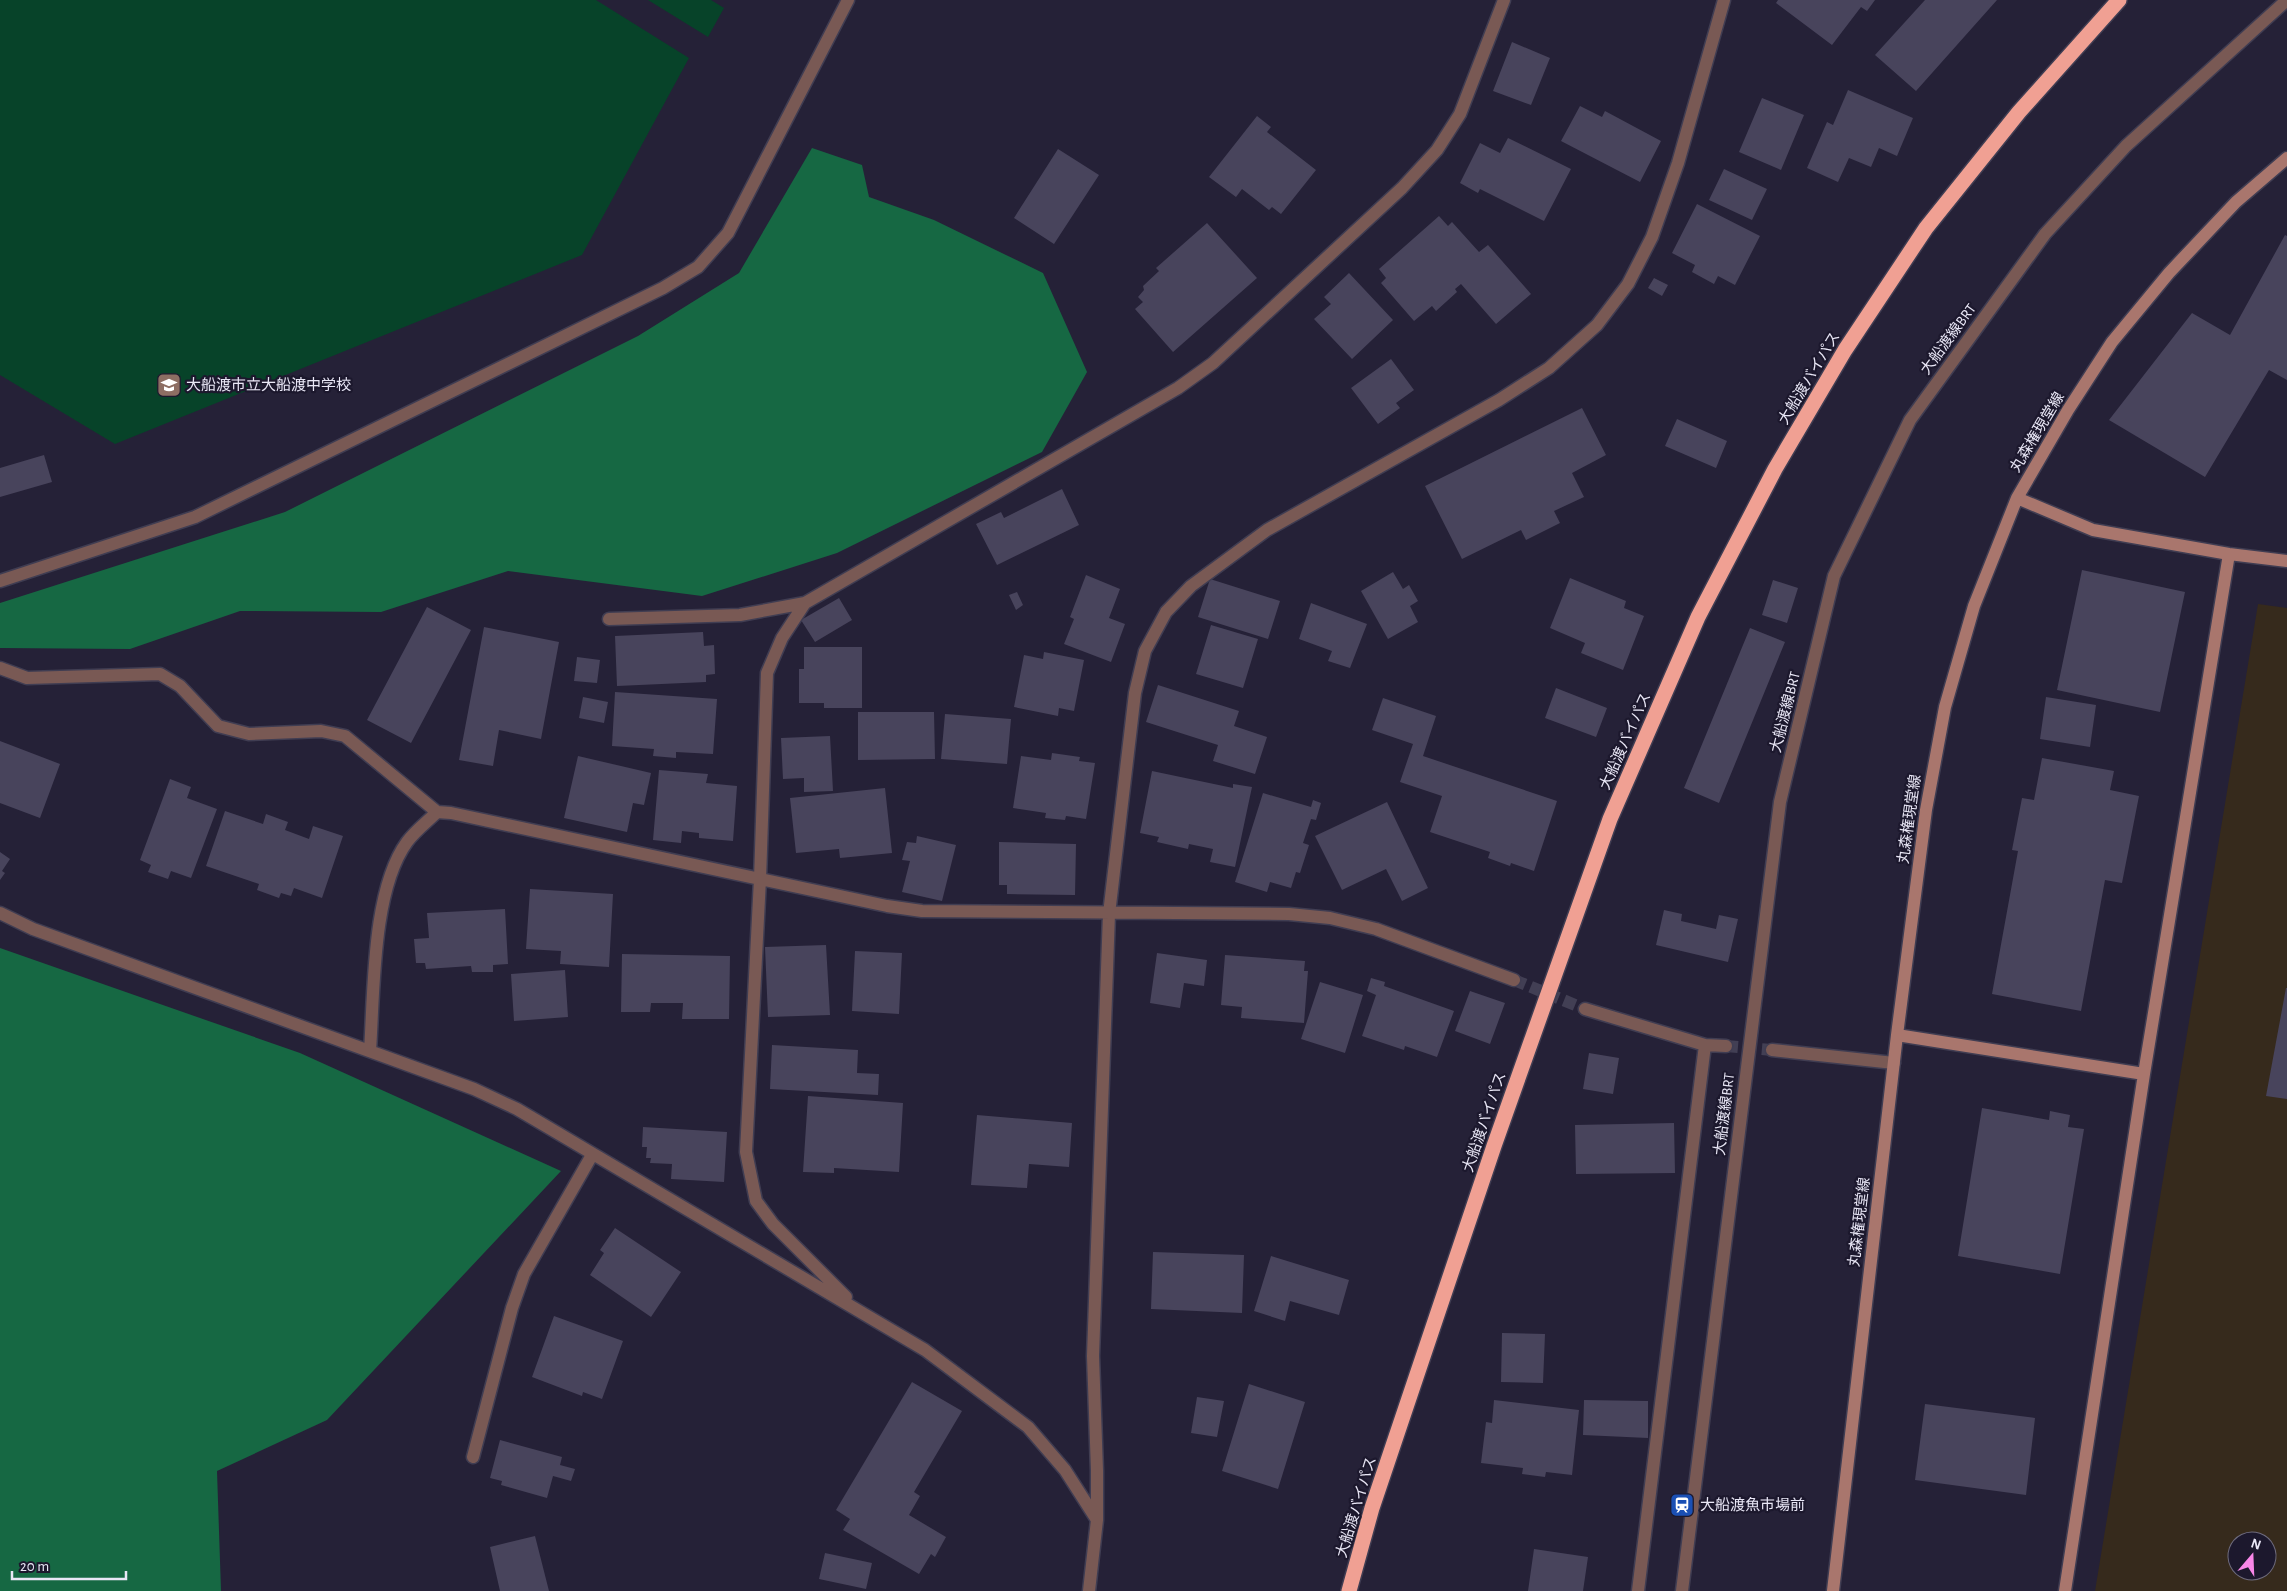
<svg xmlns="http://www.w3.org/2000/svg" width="2287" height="1591" viewBox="0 0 2287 1591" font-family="'Alegreya Sans','Noto Sans JP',sans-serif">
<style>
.industrial{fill:#362a1c;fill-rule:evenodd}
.green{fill:#074329}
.forest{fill:#166843}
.building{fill:#48445c}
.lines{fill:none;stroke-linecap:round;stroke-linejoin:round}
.street-tunnel{stroke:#423f54;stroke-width:12;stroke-dasharray:12 6;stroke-linecap:butt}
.lane-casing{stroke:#403d52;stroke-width:15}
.street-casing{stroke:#403d52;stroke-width:15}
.secondary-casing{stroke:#403d52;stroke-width:15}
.highway-casing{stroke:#403d52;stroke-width:18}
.lane{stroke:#795954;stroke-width:12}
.street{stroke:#795954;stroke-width:12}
.secondary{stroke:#a9766d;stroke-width:12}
.highway{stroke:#f0a093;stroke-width:15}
.labels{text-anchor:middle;stroke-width:4.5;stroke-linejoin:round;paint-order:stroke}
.street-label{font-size:15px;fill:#e9e7f6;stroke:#1c182d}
.poi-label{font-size:15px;fill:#e9e7f6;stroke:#1c182d;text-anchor:start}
</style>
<rect width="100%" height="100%" fill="#252137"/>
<!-- industrial -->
<path class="industrial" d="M 2258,604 L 2287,608 L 2287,1591 L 2095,1591 ZM 2237,1541 L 2267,1541 L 2267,1571 L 2237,1571 Z"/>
<!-- green -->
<path class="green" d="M 0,0 L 596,0 L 689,58 L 582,255 L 115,444 L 0,375 Z
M 648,0 L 711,0 L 724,8 L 708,37 Z"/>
<!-- forest -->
<path class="forest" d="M 812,148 L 862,165 L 869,197 L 934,220 L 1043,273 L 1087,372 L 1042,452 L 837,553 L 702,596 L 508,571 L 381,612 L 240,611 L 130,649 L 0,648 L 0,603 L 285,512 L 638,336 L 739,273 Z
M 0,948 L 300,1053 L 561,1171 L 327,1420 L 217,1471 L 221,1591 L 0,1591 Z"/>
<!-- building -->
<path class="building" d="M 1778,0 L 1875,0 L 1867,11 L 1861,7 L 1832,45 L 1776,3 Z
M 1925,0 L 1997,0 L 1916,91 L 1875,55 Z
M 1512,42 L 1550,58 L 1531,105 L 1493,91 Z
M 1848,90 L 1913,118 L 1897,156 L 1879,148 L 1871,167 L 1849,158 L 1838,182 L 1807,168 L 1827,122 L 1833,125 Z
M 1762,98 L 1804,115 L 1781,170 L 1739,152 Z
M 1580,106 L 1602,117 L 1605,111 L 1661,141 L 1640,182 L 1561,141 Z
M 1257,116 L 1271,127 L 1267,132 L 1316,170 L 1281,214 L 1272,207 L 1269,210 L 1242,189 L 1236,197 L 1209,177 Z
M 1508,138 L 1571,169 L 1544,221 L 1480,189 L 1478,193 L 1460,183 L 1480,143 L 1500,153 Z
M 1058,149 L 1099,175 L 1054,244 L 1014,218 Z
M 1724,169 L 1767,189 L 1752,220 L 1709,200 Z
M 1697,204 L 1760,236 L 1735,285 L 1718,276 L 1714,284 L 1692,272 L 1695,265 L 1672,253 Z
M 1439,216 L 1448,226 L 1452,222 L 1479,252 L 1488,245 L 1531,294 L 1496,324 L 1461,284 L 1455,289 L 1457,292 L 1436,311 L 1432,306 L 1414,321 L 1381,283 L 1386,278 L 1379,269 Z
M 1207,223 L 1257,278 L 1173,352 L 1135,309 L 1143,302 L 1138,297 L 1144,290 L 1143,286 L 1159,271 L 1156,268 Z
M 2285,235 L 2287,236 L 2287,380 L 2269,370 L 2205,477 L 2109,420 L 2192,313 L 2230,335 Z
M 1349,273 L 1393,320 L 1352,359 L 1314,319 L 1331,304 L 1324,297 Z
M 1654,278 L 1668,285 L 1662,296 L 1648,288 Z
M 1391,359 L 1414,390 L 1396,403 L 1400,408 L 1378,424 L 1351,388 Z
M 1582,408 L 1606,455 L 1572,473 L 1584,497 L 1554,511 L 1560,523 L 1526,540 L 1521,530 L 1462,559 L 1425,486 Z
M 1677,419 L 1727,441 L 1716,468 L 1665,446 Z
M 44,455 L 52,482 L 0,497 L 0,468 Z
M 1062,489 L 1079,525 L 997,565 L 976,524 L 1001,512 L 1004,518 Z
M 2082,570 L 2185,592 L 2160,712 L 2057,690 Z
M 1393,572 L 1403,589 L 1409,585 L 1418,601 L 1410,606 L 1418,622 L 1388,639 L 1361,591 Z
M 1086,575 L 1120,589 L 1109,618 L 1125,624 L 1111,662 L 1064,644 L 1074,619 L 1070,617 Z
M 1570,578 L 1626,601 L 1624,608 L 1644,616 L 1623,670 L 1581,653 L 1585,643 L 1550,628 Z
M 1210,579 L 1280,601 L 1268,639 L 1198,617 Z
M 1773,580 L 1798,588 L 1787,623 L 1762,615 Z
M 1017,592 L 1023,605 L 1016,610 L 1009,595 Z
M 839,598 L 852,620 L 815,642 L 801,620 Z
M 1311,603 L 1367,624 L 1350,668 L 1328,661 L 1332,651 L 1299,639 Z
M 427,607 L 471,630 L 411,743 L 367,720 Z
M 1211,625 L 1258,639 L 1243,688 L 1196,674 Z
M 484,627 L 559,642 L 541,739 L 499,730 L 493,766 L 459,760 Z
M 1750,628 L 1785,642 L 1719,803 L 1684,788 Z
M 703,632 L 704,646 L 714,645 L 715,674 L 706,675 L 706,682 L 617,686 L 615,636 Z
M 804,647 L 862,647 L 862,708 L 824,708 L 824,703 L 799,703 L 799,669 L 804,669 Z
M 1044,652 L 1084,660 L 1074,711 L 1059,708 L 1058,716 L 1014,707 L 1024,655 L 1043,659 Z
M 577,657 L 600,660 L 597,683 L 574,681 Z
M 1158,685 L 1239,711 L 1234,726 L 1267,737 L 1255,774 L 1213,761 L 1218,745 L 1146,722 Z
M 1556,688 L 1607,708 L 1596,737 L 1545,718 Z
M 615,692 L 717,699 L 713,754 L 676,752 L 676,758 L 653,756 L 654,749 L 612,746 Z
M 583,697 L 608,702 L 604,723 L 579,718 Z
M 2046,697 L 2096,705 L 2090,747 L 2040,739 Z
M 1383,698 L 1436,716 L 1423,756 L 1557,801 L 1534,871 L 1511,863 L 1510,866 L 1488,858 L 1490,852 L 1430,832 L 1442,796 L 1400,782 L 1413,744 L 1372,730 Z
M 858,712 L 934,712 L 935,759 L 858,760 Z
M 945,714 L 1011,719 L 1007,764 L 941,759 Z
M 830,736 L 833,791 L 804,792 L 804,778 L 783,779 L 781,738 Z
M 0,741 L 60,764 L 40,818 L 0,803 Z
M 1052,753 L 1080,757 L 1079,761 L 1095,763 L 1086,819 L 1066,816 L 1065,820 L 1045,818 L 1046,813 L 1013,808 L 1021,756 L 1051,760 Z
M 578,756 L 651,773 L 644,805 L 633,803 L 627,832 L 564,818 Z
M 2042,758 L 2114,771 L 2110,790 L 2139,796 L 2122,883 L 2105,880 L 2081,1011 L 1992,994 L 2018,851 L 2012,850 L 2022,798 L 2034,800 Z
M 659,770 L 708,774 L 706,783 L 737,786 L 733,841 L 699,838 L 699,833 L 682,831 L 681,843 L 653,840 Z
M 1152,771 L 1233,788 L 1233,784 L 1252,787 L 1235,867 L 1210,862 L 1213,849 L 1189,844 L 1188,849 L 1157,842 L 1159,837 L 1140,833 Z
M 170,779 L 191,787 L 187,798 L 217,809 L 191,878 L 171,871 L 168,879 L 148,872 L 151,865 L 140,860 Z
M 885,788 L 892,853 L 840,858 L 839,849 L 796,853 L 790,798 Z
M 1263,793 L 1311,807 L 1313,800 L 1321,803 L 1316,820 L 1311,819 L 1303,843 L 1309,845 L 1300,873 L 1296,872 L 1291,888 L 1270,882 L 1267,892 L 1235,882 Z
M 1387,802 L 1428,888 L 1402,901 L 1386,869 L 1342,890 L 1315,836 Z
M 225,811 L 263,824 L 266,814 L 288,822 L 285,830 L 309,839 L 313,826 L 343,836 L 322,898 L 294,888 L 291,896 L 281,893 L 279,898 L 257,890 L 259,884 L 206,866 Z
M 917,836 L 956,845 L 942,901 L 902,892 L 910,861 L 902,860 L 907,842 L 916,843 Z
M 999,842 L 1076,844 L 1075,895 L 1007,894 L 1007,885 L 999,885 Z
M 0,852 L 10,859 L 2,871 L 5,873 L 0,880 Z
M 530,889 L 613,894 L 609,967 L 560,964 L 561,951 L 526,949 Z
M 505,909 L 508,964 L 493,965 L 493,972 L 472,972 L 471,966 L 426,969 L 425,963 L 416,963 L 414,939 L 429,938 L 427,913 Z
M 1664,910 L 1682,914 L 1681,921 L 1716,929 L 1719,915 L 1738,919 L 1728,962 L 1656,945 Z
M 826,945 L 830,1015 L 768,1017 L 765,947 Z
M 855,951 L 902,953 L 899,1014 L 852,1011 Z
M 1157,953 L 1207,960 L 1204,986 L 1184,983 L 1180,1008 L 1150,1003 Z
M 622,954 L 730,956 L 729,1019 L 682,1019 L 683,1003 L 651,1003 L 650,1012 L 621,1012 Z
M 1225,955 L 1305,961 L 1304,971 L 1308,971 L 1304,1023 L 1241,1018 L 1242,1007 L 1221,1005 Z
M 565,970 L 568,1017 L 514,1021 L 511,974 Z
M 1371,978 L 1385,982 L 1384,986 L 1454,1011 L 1437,1057 L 1405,1046 L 1404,1050 L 1362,1036 L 1376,995 L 1367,991 Z
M 1320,982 L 1363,995 L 1345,1053 L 1301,1039 Z
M 2286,988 L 2287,988 L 2287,1099 L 2266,1096 Z
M 1470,991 L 1505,1003 L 1490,1044 L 1455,1031 Z
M 772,1045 L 858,1050 L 857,1073 L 879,1074 L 878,1095 L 770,1089 Z
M 1589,1053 L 1619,1058 L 1613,1094 L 1583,1089 Z
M 808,1096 L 903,1103 L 899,1172 L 834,1168 L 834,1173 L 803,1172 Z
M 1982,1108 L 2049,1120 L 2050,1111 L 2070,1115 L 2068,1127 L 2084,1129 L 2060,1274 L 1958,1256 Z
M 977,1115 L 1072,1123 L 1069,1167 L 1029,1164 L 1027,1188 L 971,1185 Z
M 1674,1123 L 1675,1173 L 1576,1174 L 1575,1125 Z
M 643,1127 L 727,1132 L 724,1182 L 671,1179 L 672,1164 L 650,1163 L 651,1158 L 646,1158 L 647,1147 L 642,1147 Z
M 615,1228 L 681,1272 L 651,1317 L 590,1275 L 604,1253 L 600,1250 Z
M 1153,1252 L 1244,1255 L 1242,1313 L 1151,1309 Z
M 1271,1256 L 1349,1280 L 1339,1315 L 1290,1301 L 1285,1321 L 1254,1311 Z
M 554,1316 L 623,1341 L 602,1399 L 583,1392 L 582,1396 L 532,1377 Z
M 1502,1333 L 1545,1334 L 1543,1383 L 1501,1382 Z
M 912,1382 L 962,1411 L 914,1492 L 920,1496 L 909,1515 L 946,1537 L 935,1557 L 931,1554 L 919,1574 L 843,1530 L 850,1519 L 836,1510 Z
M 1249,1384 L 1305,1402 L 1278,1489 L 1222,1471 Z
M 1197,1397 L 1224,1401 L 1217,1437 L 1191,1433 Z
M 1494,1400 L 1579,1410 L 1572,1475 L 1546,1472 L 1545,1477 L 1522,1474 L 1523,1468 L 1481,1463 L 1486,1422 L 1492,1423 Z
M 1584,1400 L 1648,1401 L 1648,1438 L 1583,1435 Z
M 1925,1404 L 2035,1418 L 2026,1495 L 1915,1480 Z
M 500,1440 L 562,1457 L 560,1465 L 575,1469 L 571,1481 L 553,1476 L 547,1498 L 501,1485 L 502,1481 L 490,1478 Z
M 535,1536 L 549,1591 L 500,1591 L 490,1547 Z
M 1534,1549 L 1588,1557 L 1583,1591 L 1528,1591 Z
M 825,1553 L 872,1563 L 866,1589 L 819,1579 Z"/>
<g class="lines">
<!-- street-tunnel -->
<path class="street-tunnel" d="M 1514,980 L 1585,1009
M 1726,1046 L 1772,1050"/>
<!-- lane casing -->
<g class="lane-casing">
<path id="lane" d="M 1682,1591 L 1780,802 L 1834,576 L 1910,420 L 2045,234 L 2126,146 L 2287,0"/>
</g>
<!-- street casing -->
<g class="street-casing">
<path id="street" d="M 0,581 L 195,517 L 663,288 L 698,267 L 728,233 L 848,0
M 805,603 L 782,638 L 767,673 L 760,879 L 746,1152 L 756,1201 L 773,1224 L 846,1297
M 609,619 L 740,615 L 805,603 L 1178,388 L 1213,363 L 1402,188 L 1437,150 L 1460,114 L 1504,0
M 0,668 L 27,678 L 160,674 L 180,686 L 218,726 L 249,734 L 321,731 L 345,736 L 437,812 L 451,813 L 887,906 L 922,911 L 1289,914 L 1330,918 L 1376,929 L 1514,980
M 0,913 L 33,929 L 474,1089 L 517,1109 L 925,1350 L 1028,1427 L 1065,1470 L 1097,1520
M 1585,1009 L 1705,1045 L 1726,1046
M 1772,1050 L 1894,1063
M 370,1051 C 374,992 372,890 407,842 C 415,831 427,822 437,812
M 473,1457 L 512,1308 L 524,1274 L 592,1155
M 1089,1591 L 1097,1520 L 1097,1471 L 1093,1356 L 1109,914 L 1135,693 L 1145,651 L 1166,612 L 1191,586 L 1267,530 L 1499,400 L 1549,368 L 1597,325 L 1628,284 L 1652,237 L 1678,163 L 1724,0
M 1638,1591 L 1705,1045"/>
</g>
<!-- secondary casing -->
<g class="secondary-casing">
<path id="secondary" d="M 2017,498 L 2093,530 L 2229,554 L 2287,561
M 1897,1035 L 2144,1074
M 1833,1591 L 1897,1035 L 1926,810 L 1945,707 L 1974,606 L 2017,498 L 2068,410 L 2112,342 L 2169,273 L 2236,202 L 2287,158
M 2065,1591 L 2144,1074 L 2229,554"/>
</g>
<!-- highway casing -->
<g class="highway-casing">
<path id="highway" d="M 1349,1591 L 1372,1508 L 1494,1146 L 1610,819 L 1698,617 L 1775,469 L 1845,350 L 1926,228 L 2019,112 L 2119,0"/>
</g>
<!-- lane -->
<use href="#lane" class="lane"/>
<!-- street -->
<use href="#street" class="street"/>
<!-- secondary -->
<use href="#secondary" class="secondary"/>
<!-- highway -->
<use href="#highway" class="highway"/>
</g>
<!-- icons -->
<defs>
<g id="school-square" transform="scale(1.25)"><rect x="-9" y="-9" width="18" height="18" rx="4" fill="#8d6e63" stroke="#1c182d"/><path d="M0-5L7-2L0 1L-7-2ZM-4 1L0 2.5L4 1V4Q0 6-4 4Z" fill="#fff"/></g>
<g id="station-square" transform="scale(1.25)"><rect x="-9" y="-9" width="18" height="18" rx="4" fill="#1a4fb4" stroke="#1c182d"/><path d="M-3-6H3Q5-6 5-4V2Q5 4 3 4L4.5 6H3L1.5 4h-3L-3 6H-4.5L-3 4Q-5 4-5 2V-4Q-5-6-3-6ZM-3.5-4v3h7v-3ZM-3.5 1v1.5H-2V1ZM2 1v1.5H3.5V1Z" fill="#fff"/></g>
</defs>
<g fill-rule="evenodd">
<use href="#school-square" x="169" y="385"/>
<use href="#station-square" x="1682" y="1505"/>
</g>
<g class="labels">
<!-- street labels -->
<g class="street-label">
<text transform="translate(1948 339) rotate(-54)" y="5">大船渡線BRT</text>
<text transform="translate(1809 378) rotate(-59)" y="5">大船渡バイパス</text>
<text transform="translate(2037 432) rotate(-59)" y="5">丸森権現堂線</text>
<text transform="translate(1785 712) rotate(-76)" y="5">大船渡線BRT</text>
<text transform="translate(1625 741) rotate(-66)" y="5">大船渡バイパス</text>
<text transform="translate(1909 819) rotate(-82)" y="5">丸森権現堂線</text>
<text transform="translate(1724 1114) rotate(-83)" y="5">大船渡線BRT</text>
<text transform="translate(1484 1122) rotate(-71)" y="5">大船渡バイパス</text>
<text transform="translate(1859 1222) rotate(-83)" y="5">丸森権現堂線</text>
<text transform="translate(1356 1507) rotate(-73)" y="5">大船渡バイパス</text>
</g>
<!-- poi labels -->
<g class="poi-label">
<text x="186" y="390">大船渡市立大船渡中学校</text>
<text x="1700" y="1510">大船渡魚市場前</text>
</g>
</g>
<!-- north arrow -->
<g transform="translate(2252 1556) rotate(19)"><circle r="24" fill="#1c182d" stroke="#6e6b7d"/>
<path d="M0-4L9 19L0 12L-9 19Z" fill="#f987e8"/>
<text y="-8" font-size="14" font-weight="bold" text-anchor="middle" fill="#e9e7f6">N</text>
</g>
<!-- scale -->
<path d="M12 1571v8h114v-8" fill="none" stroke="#e9e7f6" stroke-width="2.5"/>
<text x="20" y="1571" font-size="15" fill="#e9e7f6" stroke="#1c182d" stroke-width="4" paint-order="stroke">20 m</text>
</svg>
